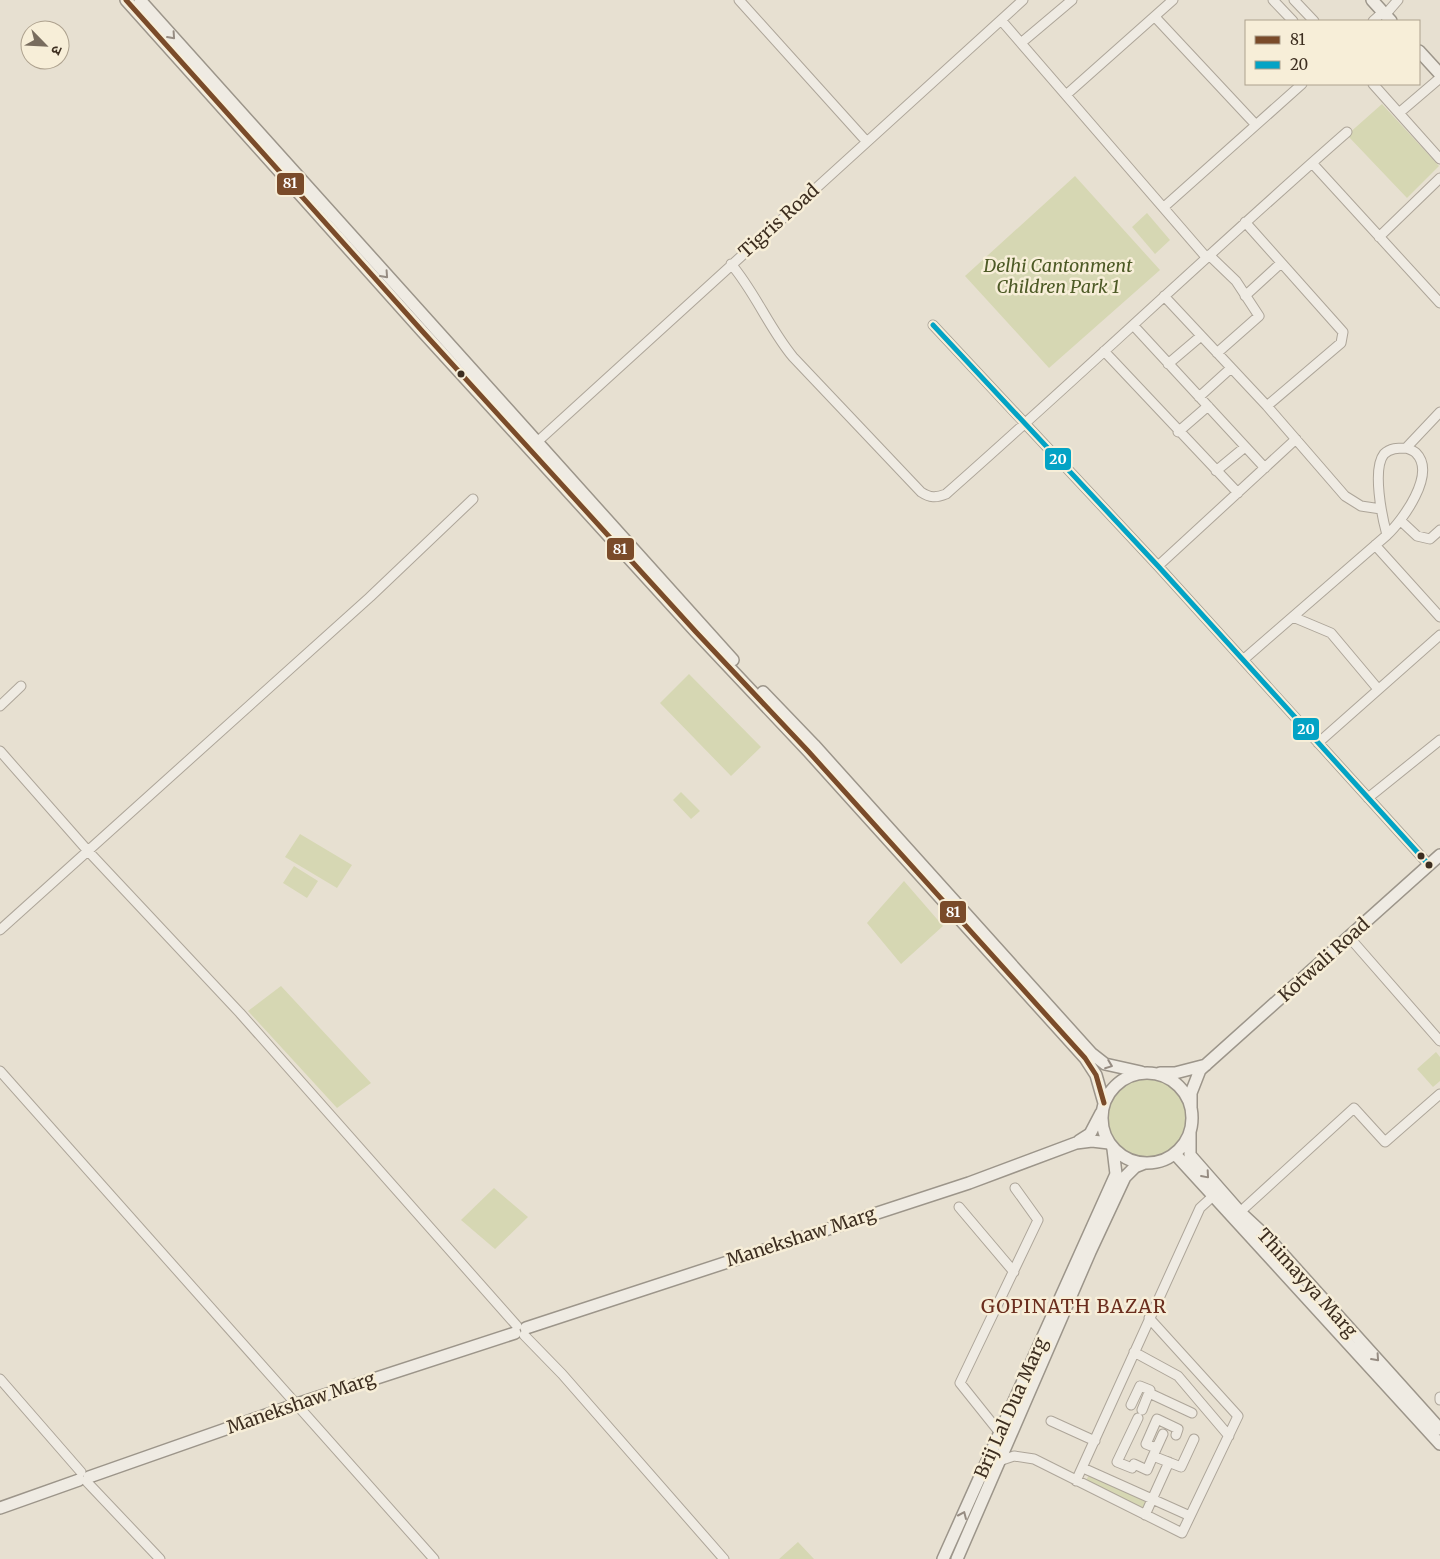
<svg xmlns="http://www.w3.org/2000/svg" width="1440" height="1559" viewBox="0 0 1440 1559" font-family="Merriweather,'Noto Sans Devanagari',serif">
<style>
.green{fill:#d6d7b3}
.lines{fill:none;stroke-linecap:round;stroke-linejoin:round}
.street-casing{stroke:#ada599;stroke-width:11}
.secondary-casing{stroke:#9c958a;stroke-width:14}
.street{stroke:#efebe3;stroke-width:9}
.secondary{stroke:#efebe3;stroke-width:11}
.bus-1-casing{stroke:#f7eed8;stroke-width:9}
.bus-2-casing{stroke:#f7eed8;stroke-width:9}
.bus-1{stroke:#7a4b2a;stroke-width:5}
.bus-2{stroke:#03a3c5;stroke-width:5}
.oneway{stroke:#968c82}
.bus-dot{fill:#3d2e20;stroke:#f7eed8;stroke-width:2}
.labels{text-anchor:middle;stroke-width:5;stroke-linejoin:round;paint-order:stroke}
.street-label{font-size:18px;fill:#3d2e20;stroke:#f7eed8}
.park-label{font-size:18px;font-style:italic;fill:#4d5a26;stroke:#f7eed8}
.neighbourhood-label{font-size:19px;letter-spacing:1px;fill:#6b2e1e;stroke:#f7eed8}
.line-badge{stroke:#f7eed8;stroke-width:2}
.badge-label{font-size:14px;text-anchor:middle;font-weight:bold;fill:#fff}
</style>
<rect width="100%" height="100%" fill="#e7e0d1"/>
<!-- green -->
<path class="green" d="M 1382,104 L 1439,166 L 1407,198 L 1347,135 Z
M 1075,176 L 1160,270 L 1049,368 L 965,276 Z
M 1147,213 L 1170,240 L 1155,254 L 1132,227 Z
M 689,674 L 761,747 L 731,776 L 660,703 Z
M 681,792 L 700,811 L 691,819 L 673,800 Z
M 300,834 L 352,865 L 337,888 L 285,857 Z
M 294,866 L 318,881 L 307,898 L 283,883 Z
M 904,881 L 943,926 L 901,964 L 867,923 Z
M 281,986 L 371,1083 L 337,1108 L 248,1011 Z
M 1436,1052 L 1440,1057 L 1440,1081 L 1433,1087 L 1417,1069 Z
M1108 1118a39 39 0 1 1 78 0a39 39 0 1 1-78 0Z
M 494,1188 L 528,1217 L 495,1249 L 461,1220 Z
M 1089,1475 L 1146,1502 L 1143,1509 L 1085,1482 Z
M 798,1542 L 814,1559 L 779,1559 Z"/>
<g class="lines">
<!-- street casing -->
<g class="street-casing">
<path id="street" d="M 739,0 L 867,142
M 1273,0 L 1293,21
M 1294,0 L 1314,21
M 1385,15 L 1398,0
M 1155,17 L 1256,125
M 1001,20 L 1206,257
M 1373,21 L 1383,12
M 1021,43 L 1072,0
M 1373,84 L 1440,159
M 1066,95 L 1173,0
M 1399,113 L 1440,78
M 1312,163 L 1440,303
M 1164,207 L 1302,84
M 1245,222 L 1343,332 L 1341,343 L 1267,406
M 1379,237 L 1440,178
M 1209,255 L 1236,281 L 1259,316 L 1217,353
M 731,264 C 755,292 769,328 793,357 L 921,492 C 930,498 936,498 946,494 C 1081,375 1211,251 1347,132
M 1164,296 L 1267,406 L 1345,496 L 1361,506 L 1381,509
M 1245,296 L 1281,263
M 933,325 L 1158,566 L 1429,865
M 1133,325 L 1265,468
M 1104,351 L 1238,493
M 1168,364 L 1201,336
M 1199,397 L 1231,368
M 1178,432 L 1208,406
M 536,443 L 1023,0
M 1406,448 L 1440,412
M 1216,471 L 1245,447
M 1401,521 L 1417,536 L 1430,539 L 1440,530
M 1375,545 L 1440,617
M 1158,566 L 1296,439
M 1293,617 L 1331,633 L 1378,689
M 1243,660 L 1387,535 C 1402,521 1437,474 1416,453 C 1414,451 1409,449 1406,448 C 1398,448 1390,448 1384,454 C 1372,469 1382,517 1387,535
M 0,706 L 21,686
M 1318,743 L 1440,635
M 0,751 L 88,851 L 240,1013 L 517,1326
M 1368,798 L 1440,740
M 0,930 L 370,597 L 473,499
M 1349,937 L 1440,1041
M 0,1071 L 434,1559
M 959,1207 L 1014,1272
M 1240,1212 L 1354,1108 L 1385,1142 L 1440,1094
M 524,1335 L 562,1374 L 724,1559
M 1134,1352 L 1178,1376 L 1229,1436
M 0,1379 L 81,1472
M 1149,1393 L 1192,1413
M 1440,1397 L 1440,1400
M 1131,1405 L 1140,1386 L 1150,1390 L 1142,1410
M 1138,1418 L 1117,1462 L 1132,1468 L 1134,1464 L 1147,1470 L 1153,1456
M 1051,1421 L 1095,1441
M 1000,1433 L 960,1383 L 1038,1220 L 1015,1188
M 1163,1434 L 1153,1456 L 1181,1467 L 1194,1439
M 1156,1448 L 1146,1444 L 1157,1419 L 1178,1429 L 1176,1435
M 999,1461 L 1014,1456 L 1034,1459 L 1182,1533 L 1238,1416 L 1149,1318
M 1083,1468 L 1190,1516
M 1076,1481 L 1200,1208 L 1212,1197
M 87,1482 L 160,1559
M 1145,1515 L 1169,1462"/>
</g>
<!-- secondary casing -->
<g class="secondary-casing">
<path id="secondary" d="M 126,0 L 423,332 L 696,632 L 808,751 L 1085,1058 L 1096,1075 L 1104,1103
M 140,0 L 733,660
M 1372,0 L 1391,21
M 1419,51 L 1440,74
M 763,692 L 814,745 L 1091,1053 L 1105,1064 L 1141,1072
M1102 1118a45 45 0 1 1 90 0a45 45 0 1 1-90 0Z
M 1160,1073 L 1175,1073 L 1206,1065
M 1191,1107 L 1191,1093 L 1200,1070 L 1440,855
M 1190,1132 L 1190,1155 L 1240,1212 L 1270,1240 L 1440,1429
M 1079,1141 L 1090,1134 L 1101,1113
M 1175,1154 L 1440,1444
M 526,1328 L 969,1183 L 1076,1143 L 1092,1141 L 1109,1143
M 89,1477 L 297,1404 L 515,1333
M 0,1508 L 79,1480
M 943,1559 L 1116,1174 L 1113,1149
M 957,1559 L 1090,1252 L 1125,1177 L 1135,1167 L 1145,1163"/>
</g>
<!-- street -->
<use href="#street" class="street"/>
<!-- secondary -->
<use href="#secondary" class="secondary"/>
<!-- bus-1 casing -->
<g class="bus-1-casing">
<path id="bus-1" d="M 126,0 L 423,332 L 696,632 L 808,751 L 1085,1058 L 1096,1075 L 1104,1103"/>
</g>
<!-- bus-2 casing -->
<g class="bus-2-casing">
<path id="bus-2" d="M 933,325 L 1158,566 L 1429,865"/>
</g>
<!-- bus-1 -->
<use href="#bus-1" class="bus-1"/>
<!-- bus-2 -->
<use href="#bus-2" class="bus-2"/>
</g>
<!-- one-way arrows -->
<defs><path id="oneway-chevron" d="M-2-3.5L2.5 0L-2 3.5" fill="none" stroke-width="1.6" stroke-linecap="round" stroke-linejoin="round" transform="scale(1.25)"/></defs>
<g class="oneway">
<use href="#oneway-chevron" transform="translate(172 36) rotate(48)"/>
<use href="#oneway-chevron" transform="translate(385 275) rotate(48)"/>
<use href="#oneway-chevron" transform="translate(1109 1065) rotate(21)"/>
<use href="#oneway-chevron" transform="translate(1206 1175) rotate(49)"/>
<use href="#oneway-chevron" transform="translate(1376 1358) rotate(48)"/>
<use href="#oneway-chevron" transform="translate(963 1515) rotate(-66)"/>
</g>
<!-- markers -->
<g class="bus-dot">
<circle cx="461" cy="374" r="4.5"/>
<circle cx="1421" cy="856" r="4.5"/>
<circle cx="1429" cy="865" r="4.5"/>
</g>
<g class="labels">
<!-- street labels -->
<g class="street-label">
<text transform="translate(779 221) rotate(-42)" y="6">Tigris Road</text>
<text transform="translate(1324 960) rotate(-42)" y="6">Kotwali Road</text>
<text transform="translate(801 1237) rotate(-18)" y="6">Manekshaw Marg</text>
<text transform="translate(1307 1283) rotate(48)" y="6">Thimayya Marg</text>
<text transform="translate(301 1403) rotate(-19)" y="6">Manekshaw Marg</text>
<text transform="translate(1011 1408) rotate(-66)" y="6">Brij Lal Dua Marg</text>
</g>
<!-- park labels -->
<g class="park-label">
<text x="1058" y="272">Delhi Cantonment<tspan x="1058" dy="21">Children Park 1</tspan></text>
</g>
<!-- neighbourhood labels -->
<g class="neighbourhood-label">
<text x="1074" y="1313">GOPINATH BAZAR</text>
</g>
</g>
<g class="line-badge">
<rect x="276" y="172" width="29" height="24" rx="5" fill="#7a4b2a"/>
<rect x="1044" y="447" width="28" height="24" rx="5" fill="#03a3c5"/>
<rect x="606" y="537" width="29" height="24" rx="5" fill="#7a4b2a"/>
<rect x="1292" y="717" width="28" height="24" rx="5" fill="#03a3c5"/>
<rect x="939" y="900" width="28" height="24" rx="5" fill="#7a4b2a"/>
</g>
<g class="badge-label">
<text x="290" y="188">81</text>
<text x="1058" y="464">20</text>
<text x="620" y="554">81</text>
<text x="1306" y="734">20</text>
<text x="953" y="917">81</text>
</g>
<!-- legend -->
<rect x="1245" y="20" width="175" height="65" fill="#f7eed8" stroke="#ada18e"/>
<rect x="1255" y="36" width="25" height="8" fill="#7a4b2a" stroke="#ada18e"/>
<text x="1290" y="45" font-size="15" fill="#3d2e20">81</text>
<rect x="1255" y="61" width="25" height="8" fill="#03a3c5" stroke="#ada18e"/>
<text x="1290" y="70" font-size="15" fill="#3d2e20">20</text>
<!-- north arrow -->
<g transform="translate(45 45) rotate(114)"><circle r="24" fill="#f7eed8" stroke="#ada18e"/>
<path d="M0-4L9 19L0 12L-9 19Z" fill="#786c5e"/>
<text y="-8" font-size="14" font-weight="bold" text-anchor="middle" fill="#3d2e20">उ</text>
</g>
</svg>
